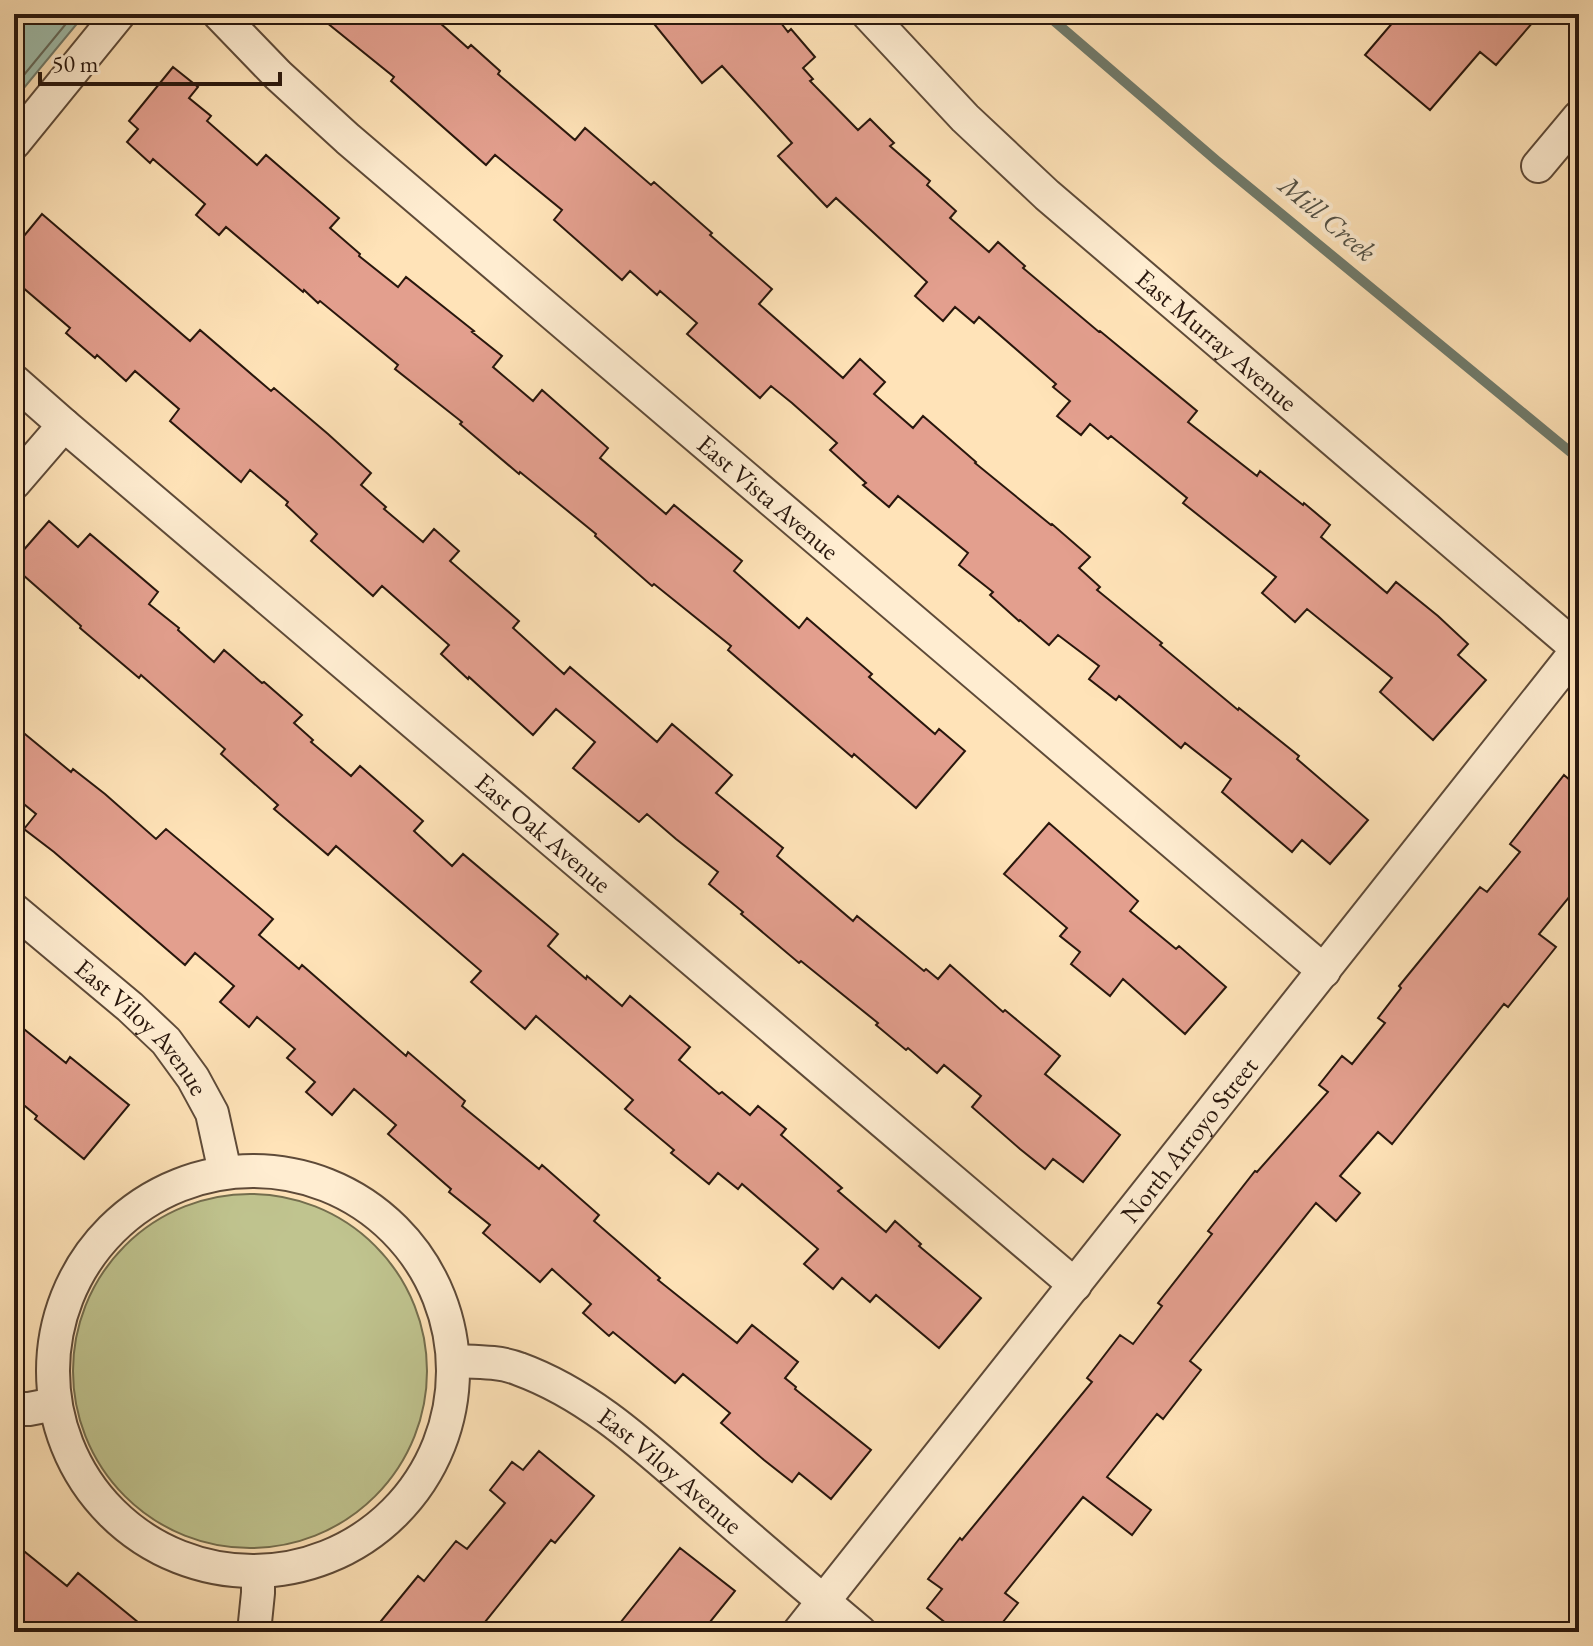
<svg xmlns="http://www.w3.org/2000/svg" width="1593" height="1646" viewBox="0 0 1593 1646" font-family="'EB Garamond',serif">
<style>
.green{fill:#c0c48f;stroke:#746e4e;stroke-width:2}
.water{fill:#a0beac;stroke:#707b6c;stroke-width:2}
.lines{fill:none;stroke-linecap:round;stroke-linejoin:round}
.shore{stroke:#646a5c;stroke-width:2}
.stream{stroke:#707b6c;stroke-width:10}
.building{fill:#e39f8e;stroke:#29170d;stroke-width:2}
.minor-casing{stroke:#5e4a38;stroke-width:36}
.minor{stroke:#ffedd1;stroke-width:32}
.labels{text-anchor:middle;stroke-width:8;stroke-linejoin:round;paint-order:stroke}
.street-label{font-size:26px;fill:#29170d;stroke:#ffedd1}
.water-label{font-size:28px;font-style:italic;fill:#535145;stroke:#ffedd1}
</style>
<rect width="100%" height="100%" fill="#ffe3b8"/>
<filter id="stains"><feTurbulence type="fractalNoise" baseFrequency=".0025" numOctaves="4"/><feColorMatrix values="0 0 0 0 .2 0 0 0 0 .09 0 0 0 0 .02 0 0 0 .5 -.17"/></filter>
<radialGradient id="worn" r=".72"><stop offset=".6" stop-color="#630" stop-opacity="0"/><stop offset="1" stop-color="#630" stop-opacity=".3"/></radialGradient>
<!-- green -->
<path class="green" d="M73 1371a177 177 0 1 1 354 0a177 177 0 1 1-354 0Z"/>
<!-- water -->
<path class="water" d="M 14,14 L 85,14 L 14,100 Z"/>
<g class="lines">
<!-- shore -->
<path class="shore" d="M 14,87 L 74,14"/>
<!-- stream -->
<path class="stream" d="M 1046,14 L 1217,161 L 1579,459"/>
</g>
<!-- building -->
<path class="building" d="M 316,14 L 430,14 L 468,48 L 471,45 L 500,71 L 498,74 L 575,140 L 585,128 L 651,185 L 654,182 L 712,233 L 710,235 L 772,289 L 759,304 L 843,378 L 860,359 L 885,382 L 874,394 L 913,428 L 923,416 L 976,462 L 975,463 L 1051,525 L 1052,524 L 1090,557 L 1079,568 L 1100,587 L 1097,590 L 1162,643 L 1160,645 L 1238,710 L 1239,708 L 1299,756 L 1297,759 L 1368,820 L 1330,864 L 1302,840 L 1292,852 L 1222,792 L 1231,779 L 1185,743 L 1181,748 L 1119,696 L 1116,700 L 1089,679 L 1099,666 L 1058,635 L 1049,645 L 1020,620 L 1019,621 L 990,595 L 993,592 L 959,565 L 968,553 L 898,496 L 889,507 L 863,485 L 866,483 L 830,450 L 837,443 L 792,403 L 771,386 L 760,398 L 687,334 L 697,323 L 660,291 L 657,295 L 630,271 L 622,280 L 554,220 L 562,210 L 495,155 L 486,165 L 391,81 L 394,77 Z
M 646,14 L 774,14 L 788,32 L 791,29 L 815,57 L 803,68 L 813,79 L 810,81 L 858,130 L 870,119 L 894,143 L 890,146 L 930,181 L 927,185 L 956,211 L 950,218 L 989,252 L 998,242 L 1025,266 L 1023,268 L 1099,332 L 1100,331 L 1197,411 L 1188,422 L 1257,476 L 1260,471 L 1303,505 L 1304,503 L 1330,525 L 1321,537 L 1387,593 L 1396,582 L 1438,616 L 1468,644 L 1458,655 L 1486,680 L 1433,740 L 1380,692 L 1392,678 L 1307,609 L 1295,622 L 1262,593 L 1276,577 L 1183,503 L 1187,498 L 1111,436 L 1108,439 L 1090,424 L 1081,435 L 1057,416 L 1070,401 L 1053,387 L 1056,384 L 979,317 L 974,323 L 955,307 L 943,321 L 915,296 L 927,282 L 836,198 L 827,207 L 778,156 L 792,143 L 722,66 L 702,83 Z
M 1400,14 L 1540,14 L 1496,65 L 1480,52 L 1430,110 L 1365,55 Z
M 173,67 L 198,87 L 189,98 L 211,116 L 207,121 L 257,165 L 266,155 L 339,218 L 330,228 L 360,254 L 359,256 L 398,287 L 406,277 L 474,331 L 472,332 L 502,356 L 493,367 L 533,401 L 542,390 L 608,448 L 600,458 L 666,514 L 674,505 L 742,561 L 734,571 L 799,628 L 807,618 L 872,674 L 869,677 L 935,734 L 939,729 L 965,751 L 916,808 L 854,754 L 852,757 L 728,650 L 731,646 L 654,584 L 652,586 L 595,536 L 596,534 L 520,472 L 519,474 L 460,424 L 462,422 L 395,369 L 398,365 L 320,301 L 318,303 L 304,290 L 303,292 L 226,227 L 219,235 L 196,215 L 205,204 L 153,159 L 150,163 L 127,142 L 138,129 L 129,121 Z
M 42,214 L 190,341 L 200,330 L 271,391 L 274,388 L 328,434 L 371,473 L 361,485 L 386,507 L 384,509 L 423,542 L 434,529 L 459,551 L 450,561 L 519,621 L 513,628 L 564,674 L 570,667 L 657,742 L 672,724 L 732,775 L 716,793 L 783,848 L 777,856 L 853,921 L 857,916 L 924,971 L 926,969 L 938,979 L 950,965 L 1003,1012 L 1005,1010 L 1060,1056 L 1045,1074 L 1120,1135 L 1083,1182 L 1053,1159 L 1045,1169 L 1020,1149 L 972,1107 L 981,1096 L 944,1065 L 937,1073 L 908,1048 L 906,1050 L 876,1025 L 878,1023 L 801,961 L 799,963 L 741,914 L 743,912 L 709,884 L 718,872 L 676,839 L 647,814 L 639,822 L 573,768 L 595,742 L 556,709 L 533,735 L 469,677 L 468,679 L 441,654 L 449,645 L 382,586 L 373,596 L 311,541 L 317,534 L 286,505 L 288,502 L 250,470 L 241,482 L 170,421 L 179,409 L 135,371 L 126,381 L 97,355 L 95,358 L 66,333 L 70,328 L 14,280 L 14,248 Z
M 49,521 L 78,547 L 90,534 L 158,592 L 149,604 L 179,628 L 178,630 L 214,662 L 224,650 L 262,683 L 264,682 L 302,715 L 294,723 L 313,740 L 311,742 L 351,776 L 360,766 L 423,821 L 414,831 L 452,866 L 463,854 L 558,934 L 548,946 L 586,979 L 587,976 L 622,1006 L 630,996 L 690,1047 L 679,1060 L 719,1094 L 722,1092 L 750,1115 L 758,1106 L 786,1129 L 781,1135 L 842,1188 L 838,1191 L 886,1232 L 895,1221 L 921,1244 L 919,1246 L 981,1298 L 939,1348 L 876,1295 L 870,1302 L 842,1278 L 833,1289 L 804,1264 L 818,1249 L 742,1184 L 738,1189 L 718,1173 L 709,1184 L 671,1153 L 674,1150 L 625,1109 L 633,1100 L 536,1016 L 525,1029 L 471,982 L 481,971 L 336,846 L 328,855 L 274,809 L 278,805 L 221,754 L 225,749 L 141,675 L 139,678 L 80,628 L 81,626 L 14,567 L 14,561 Z
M 14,725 L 71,772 L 73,769 L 105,794 L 156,839 L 166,829 L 273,919 L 259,935 L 299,969 L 302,965 L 406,1056 L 408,1052 L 465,1101 L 462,1106 L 539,1169 L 542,1165 L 599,1215 L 594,1221 L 660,1278 L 658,1280 L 737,1343 L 752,1325 L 798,1362 L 785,1378 L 796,1387 L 795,1389 L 871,1450 L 831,1499 L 799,1473 L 792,1482 L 764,1460 L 721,1423 L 730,1413 L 683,1374 L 675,1383 L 613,1332 L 609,1336 L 583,1313 L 591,1304 L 552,1269 L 540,1282 L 483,1233 L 490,1225 L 449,1192 L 451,1189 L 388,1134 L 396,1125 L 354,1089 L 332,1115 L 306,1092 L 315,1082 L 287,1058 L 295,1049 L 257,1017 L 249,1027 L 220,1002 L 234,986 L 195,953 L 185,965 L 54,852 L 24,829 L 36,814 L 14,796 Z
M 1564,775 L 1579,788 L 1579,885 L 1539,934 L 1556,947 L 1508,1007 L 1504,1004 L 1392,1144 L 1378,1132 L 1340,1176 L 1360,1193 L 1336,1221 L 1316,1203 L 1190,1361 L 1201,1370 L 1163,1419 L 1157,1414 L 1107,1477 L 1151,1510 L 1132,1535 L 1083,1497 L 1005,1593 L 1018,1603 L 995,1632 L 957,1632 L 927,1608 L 942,1589 L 928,1579 L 960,1538 L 962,1540 L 1092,1382 L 1087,1378 L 1120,1335 L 1133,1344 L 1162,1306 L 1158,1303 L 1212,1234 L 1208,1231 L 1255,1171 L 1257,1172 L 1328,1092 L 1319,1085 L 1342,1056 L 1352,1064 L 1385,1023 L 1378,1018 L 1401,988 L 1399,986 L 1480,887 L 1487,892 L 1520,852 L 1510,844 Z
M 1049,823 L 1138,901 L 1130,911 L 1176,949 L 1179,946 L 1226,987 L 1185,1034 L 1123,979 L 1110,996 L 1071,964 L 1080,952 L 1060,936 L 1067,928 L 1004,874 Z
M 14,1021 L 66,1063 L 70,1057 L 129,1105 L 84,1159 L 35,1119 L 37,1116 L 14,1097 Z
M 539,1451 L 594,1496 L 555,1543 L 551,1540 L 477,1632 L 372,1632 L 418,1576 L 424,1581 L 456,1541 L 467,1549 L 505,1503 L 490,1490 L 512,1462 L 523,1470 Z
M 14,1543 L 67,1586 L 78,1573 L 150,1632 L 14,1632 Z
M 680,1548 L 735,1591 L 702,1632 L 613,1632 Z"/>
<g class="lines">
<!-- minor casing -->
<g class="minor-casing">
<g id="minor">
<path id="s1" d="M 219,14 L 278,75 L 348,139 L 1324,971"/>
<path id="s2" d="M 868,14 L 965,118 L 1047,195 L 1579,650"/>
<path d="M 14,143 L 119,14"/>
<path d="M 1538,166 L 1579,117"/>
<path id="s3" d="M 14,381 L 64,425 L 1075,1285"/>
<path d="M 14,483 L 64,425"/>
<path id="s4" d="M 14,910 L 130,1007 L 166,1041 L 193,1078 L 212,1113 L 225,1172"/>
<circle cx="253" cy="1371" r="200"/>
<path id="s5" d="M 453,1361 C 474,1362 499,1361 519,1369 C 593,1396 649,1451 707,1501 C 758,1546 809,1589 860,1632"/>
<path d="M 14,1409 L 29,1409 L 55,1404"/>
<path d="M 254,1632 L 258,1593 L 258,1573"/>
<path id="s6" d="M 799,1632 L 1578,649"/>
</g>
</g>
<!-- minor -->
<use href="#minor" class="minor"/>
</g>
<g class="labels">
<!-- street labels -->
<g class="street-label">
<text dy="9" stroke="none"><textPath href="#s2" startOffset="478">East Murray Avenue</textPath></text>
<text dy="9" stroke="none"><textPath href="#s1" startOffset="732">East Vista Avenue</textPath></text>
<text dy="9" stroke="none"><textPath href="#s3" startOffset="696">East Oak Avenue</textPath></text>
<text dy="9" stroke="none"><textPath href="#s4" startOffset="174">East Viloy Avenue</textPath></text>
<text dy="9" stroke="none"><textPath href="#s6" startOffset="628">North Arroyo Street</textPath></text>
<text dy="9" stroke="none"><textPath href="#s5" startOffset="250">East Viloy Avenue</textPath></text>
</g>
<!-- water labels -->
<g class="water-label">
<text transform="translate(1328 218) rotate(40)" y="10">Mill Creek</text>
</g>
</g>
<!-- margin -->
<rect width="1593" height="1646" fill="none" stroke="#ffe3b8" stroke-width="48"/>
<rect x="16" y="16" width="1561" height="1614" fill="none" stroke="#29170d" stroke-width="4"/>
<rect x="24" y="24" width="1545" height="1598" fill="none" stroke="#29170d" stroke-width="2"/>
<!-- scale -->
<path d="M40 72v12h240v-12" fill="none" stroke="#29170d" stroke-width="4"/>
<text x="52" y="72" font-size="24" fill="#29170d" stroke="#ffedd1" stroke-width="6" paint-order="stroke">50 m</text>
<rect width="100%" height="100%" filter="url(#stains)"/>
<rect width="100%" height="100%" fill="url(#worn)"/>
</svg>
